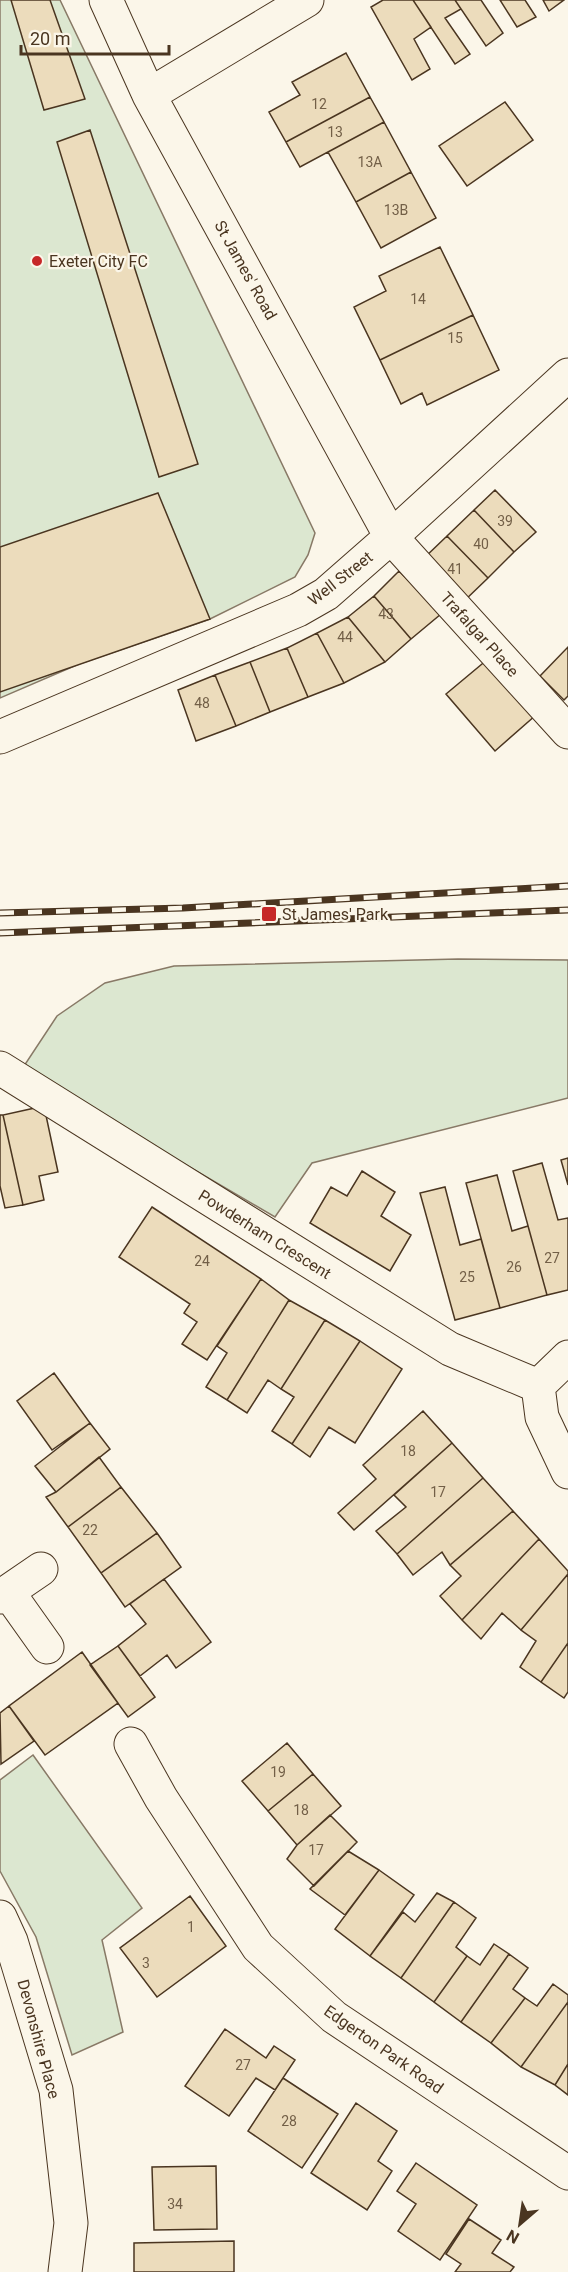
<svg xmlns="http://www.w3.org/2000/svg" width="568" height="2272" viewBox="0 0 568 2272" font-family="Roboto,sans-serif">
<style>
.green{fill:#dce7d0;stroke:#887966;stroke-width:1.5}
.building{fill:#ecdcbc;stroke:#4a3520;stroke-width:1.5}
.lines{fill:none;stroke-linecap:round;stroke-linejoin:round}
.minor-casing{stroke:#4a3520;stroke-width:35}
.minor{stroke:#fbf6e9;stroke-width:33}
.rail-casing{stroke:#4a3520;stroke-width:7}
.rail{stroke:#fbf6e9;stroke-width:4.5;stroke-dasharray:14;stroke-linecap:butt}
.poi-dot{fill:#c62828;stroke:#fbf6e9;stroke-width:2}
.labels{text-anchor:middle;stroke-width:4.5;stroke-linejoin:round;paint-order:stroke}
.number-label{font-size:14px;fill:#725f47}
.poi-label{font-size:16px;fill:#4a3520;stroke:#fbf6e9;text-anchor:start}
.street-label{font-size:16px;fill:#4a3520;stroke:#fbf6e9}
</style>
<rect width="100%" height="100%" fill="#fbf6e9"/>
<!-- green -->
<path class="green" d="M 0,0 L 60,0 L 315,533 L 308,555 L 295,577 L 210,619 L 79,664 L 0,698 Z
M 458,959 L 568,960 L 568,1098 L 312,1163 L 275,1217 L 22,1069 L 57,1016 L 105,983 L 174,966 Z
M 33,1755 L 142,1908 L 102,1940 L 123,2032 L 72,2055 L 36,1937 L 0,1871 L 0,1780 Z"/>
<!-- building -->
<path class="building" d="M 11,0 L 50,0 L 85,99 L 44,110 Z
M 383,0 L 413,0 L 431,27 L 414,39 L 430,69 L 412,80 L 371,7 Z
M 413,0 L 455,0 L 461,9 L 445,18 L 470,54 L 455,64 Z
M 455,0 L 481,0 L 503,33 L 486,46 Z
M 500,0 L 525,0 L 536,17 L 517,27 Z
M 543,0 L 564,0 L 549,11 Z
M 346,53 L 370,97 L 286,142 L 269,112 L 300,95 L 292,82 Z
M 370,97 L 384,122 L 300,167 L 286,142 Z
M 505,102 L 533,140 L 467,186 L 439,146 Z
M 384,122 L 411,172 L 356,202 L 328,152 Z
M 90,130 L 198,464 L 159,477 L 57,142 Z
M 411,172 L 436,218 L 381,248 L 356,202 Z
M 440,247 L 473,315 L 380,360 L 354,307 L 386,291 L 379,276 Z
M 473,315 L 499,370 L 427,405 L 422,393 L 401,404 L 380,360 Z
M 495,490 L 536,532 L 514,552 L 474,510 Z
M 158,493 L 210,619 L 0,692 L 0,547 Z
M 474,510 L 514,552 L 488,578 L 447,536 Z
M 447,536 L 488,578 L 462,603 L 422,560 Z
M 399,571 L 441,614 L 411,639 L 374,596 Z
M 374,596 L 411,639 L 385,662 L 348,617 Z
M 348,617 L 385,662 L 344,683 L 317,633 Z
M 317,633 L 344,683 L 308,697 L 287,648 Z
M 568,647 L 568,696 L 564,700 L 540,676 Z
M 287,648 L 308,697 L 270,712 L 250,662 Z
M 488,659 L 536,715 L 495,751 L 446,694 Z
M 250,662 L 270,712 L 236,726 L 215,675 Z
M 215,675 L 236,726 L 196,741 L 178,690 Z
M 44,1106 L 58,1172 L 39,1176 L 44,1200 L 23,1205 L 3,1115 Z
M 0,1115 L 3,1115 L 23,1205 L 5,1208 L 0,1186 Z
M 568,1158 L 568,1185 L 561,1160 Z
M 542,1163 L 558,1220 L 568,1218 L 568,1290 L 547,1295 L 513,1171 Z
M 362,1171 L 395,1192 L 381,1216 L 411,1235 L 390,1271 L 310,1223 L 331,1187 L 347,1196 Z
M 497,1175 L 512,1231 L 528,1226 L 547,1295 L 500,1308 L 466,1183 Z
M 445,1187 L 460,1245 L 481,1239 L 500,1308 L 455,1320 L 420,1193 Z
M 152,1207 L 261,1279 L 207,1360 L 182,1344 L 197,1322 L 184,1313 L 190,1304 L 119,1257 Z
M 261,1279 L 289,1300 L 227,1400 L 206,1387 L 227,1353 L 217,1346 Z
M 289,1300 L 325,1320 L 281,1389 L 268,1380 L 247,1413 L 227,1400 Z
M 325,1320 L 360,1341 L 292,1444 L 272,1431 L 294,1397 L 281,1389 Z
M 360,1341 L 402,1369 L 355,1443 L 329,1427 L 310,1457 L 292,1444 Z
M 54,1373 L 90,1423 L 52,1450 L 17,1401 Z
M 423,1411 L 452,1443 L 354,1530 L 338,1513 L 376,1479 L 363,1465 Z
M 90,1423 L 110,1449 L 56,1492 L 35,1466 Z
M 452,1443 L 483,1478 L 397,1554 L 376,1531 L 406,1507 L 394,1495 Z
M 99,1457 L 121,1487 L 68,1527 L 46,1497 L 56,1492 Z
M 483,1478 L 513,1511 L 450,1565 L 442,1552 L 413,1575 L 397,1554 Z
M 121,1487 L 157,1533 L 101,1573 L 68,1527 Z
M 513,1511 L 539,1539 L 462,1620 L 440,1596 L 461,1576 L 450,1565 Z
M 157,1533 L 181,1567 L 125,1607 L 101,1573 Z
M 539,1539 L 568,1571 L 568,1574 L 521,1630 L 502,1613 L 481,1639 L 462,1620 Z
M 568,1574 L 568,1643 L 541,1682 L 520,1667 L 536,1641 L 521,1630 Z
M 164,1579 L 211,1642 L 176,1668 L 167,1655 L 140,1676 L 118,1646 L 146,1624 L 130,1604 Z
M 568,1643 L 568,1692 L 564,1698 L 541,1682 Z
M 118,1646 L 155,1697 L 128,1717 L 90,1665 Z
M 82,1652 L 118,1703 L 45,1755 L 9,1706 Z
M 9,1706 L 34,1741 L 1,1764 L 0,1713 Z
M 287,1743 L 313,1774 L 268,1811 L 242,1781 Z
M 313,1774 L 341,1806 L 297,1845 L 268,1811 Z
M 330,1815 L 357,1842 L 314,1886 L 287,1859 L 297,1845 Z
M 348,1851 L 379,1870 L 345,1915 L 310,1889 Z
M 379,1870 L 414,1895 L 370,1956 L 335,1929 Z
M 437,1893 L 454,1902 L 401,1978 L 370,1956 L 403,1912 L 415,1922 Z
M 190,1896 L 226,1946 L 157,1997 L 120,1948 Z
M 454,1902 L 476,1918 L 456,1947 L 467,1956 L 434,2002 L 401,1978 Z
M 494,1944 L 509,1954 L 461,2022 L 434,2002 L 467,1956 L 480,1965 Z
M 509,1954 L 528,1968 L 513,1989 L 525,1998 L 491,2043 L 461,2022 Z
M 553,1984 L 568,1995 L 568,2002 L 521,2067 L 491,2043 L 525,1998 L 537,2006 Z
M 568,2002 L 568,2064 L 555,2085 L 521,2067 Z
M 225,2029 L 266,2058 L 274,2046 L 295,2060 L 275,2090 L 256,2078 L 229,2116 L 185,2086 Z
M 568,2064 L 568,2095 L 555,2085 Z
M 283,2078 L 338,2114 L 302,2168 L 248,2131 Z
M 356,2103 L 397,2131 L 378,2161 L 392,2171 L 367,2210 L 311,2173 Z
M 416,2163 L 477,2205 L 440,2260 L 398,2231 L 416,2204 L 397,2191 Z
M 216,2166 L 217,2229 L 154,2230 L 152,2167 Z
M 469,2219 L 501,2240 L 492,2253 L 514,2267 L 510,2272 L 455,2272 L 461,2264 L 446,2254 Z
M 234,2241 L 234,2272 L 134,2272 L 134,2243 Z"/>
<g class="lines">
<!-- minor casing -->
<g class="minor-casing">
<path id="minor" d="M 106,0 L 149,95 L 391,537 L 568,732
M 149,95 L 307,0
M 0,737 L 298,610 L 326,594 L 391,537 L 568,375
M 0,1068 L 450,1349 L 538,1386
M 538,1386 L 542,1417 L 568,1472
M 538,1386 L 568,1357
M 8,1592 L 47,1647
M 0,1597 L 41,1569
M 131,1744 L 161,1798 L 258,1947 L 334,2017 L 568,2173
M 0,1917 L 11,1941 L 56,2090 L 71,2223 L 65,2272"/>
</g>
<!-- minor -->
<use href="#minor" class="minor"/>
<!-- rail casing -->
<g class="rail-casing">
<path id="rail" d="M 0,913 L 183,908 L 568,886
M 0,933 L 568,910"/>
</g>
<!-- rail -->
<use href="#rail" class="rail"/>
</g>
<!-- markers -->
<g class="poi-dot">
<circle cx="37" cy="261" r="6"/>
<rect x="261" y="906" width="16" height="16" rx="3"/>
</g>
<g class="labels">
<!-- number labels -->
<g class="number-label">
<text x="319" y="109">12</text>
<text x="335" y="137">13</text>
<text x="370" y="167">13A</text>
<text x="396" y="215">13B</text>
<text x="418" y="304">14</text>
<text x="455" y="343">15</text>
<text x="505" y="526">39</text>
<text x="481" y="549">40</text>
<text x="455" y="574">41</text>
<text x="386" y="619">43</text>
<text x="345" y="642">44</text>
<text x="202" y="708">48</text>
<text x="552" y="1263">27</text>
<text x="202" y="1266">24</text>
<text x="514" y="1272">26</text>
<text x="467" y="1282">25</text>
<text x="408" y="1456">18</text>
<text x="438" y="1497">17</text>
<text x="90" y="1535">22</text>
<text x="278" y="1777">19</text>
<text x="301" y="1815">18</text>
<text x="316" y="1855">17</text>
<text x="191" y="1932">1</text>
<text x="146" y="1968">3</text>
<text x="243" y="2070">27</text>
<text x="289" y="2126">28</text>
<text x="175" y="2209">34</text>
</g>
<!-- poi labels -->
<g class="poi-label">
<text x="49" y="267">Exeter City FC</text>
<text x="282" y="920">St James' Park</text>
</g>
<!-- street labels -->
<g class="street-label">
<text transform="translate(246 270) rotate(61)" y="6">St James' Road</text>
<text transform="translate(340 578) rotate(-38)" y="6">Well Street</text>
<text transform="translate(480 634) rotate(48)" y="6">Trafalgar Place</text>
<text transform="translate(265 1234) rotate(32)" y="6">Powderham Crescent</text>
<text transform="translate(39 2039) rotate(75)" y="6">Devonshire Place</text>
<text transform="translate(384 2049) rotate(35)" y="6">Edgerton Park Road</text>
</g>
</g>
<!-- north arrow -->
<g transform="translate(520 2224) rotate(209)" stroke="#fbf6e9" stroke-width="4.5" paint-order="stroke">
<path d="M0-4.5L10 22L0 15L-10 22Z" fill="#4a3520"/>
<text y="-9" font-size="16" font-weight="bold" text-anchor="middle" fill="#4a3520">N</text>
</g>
<!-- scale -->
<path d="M21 45v9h148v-9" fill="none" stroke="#4a3520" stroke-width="3"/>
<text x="30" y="45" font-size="18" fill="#4a3520" stroke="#fbf6e9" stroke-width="4.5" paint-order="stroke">20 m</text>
</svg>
